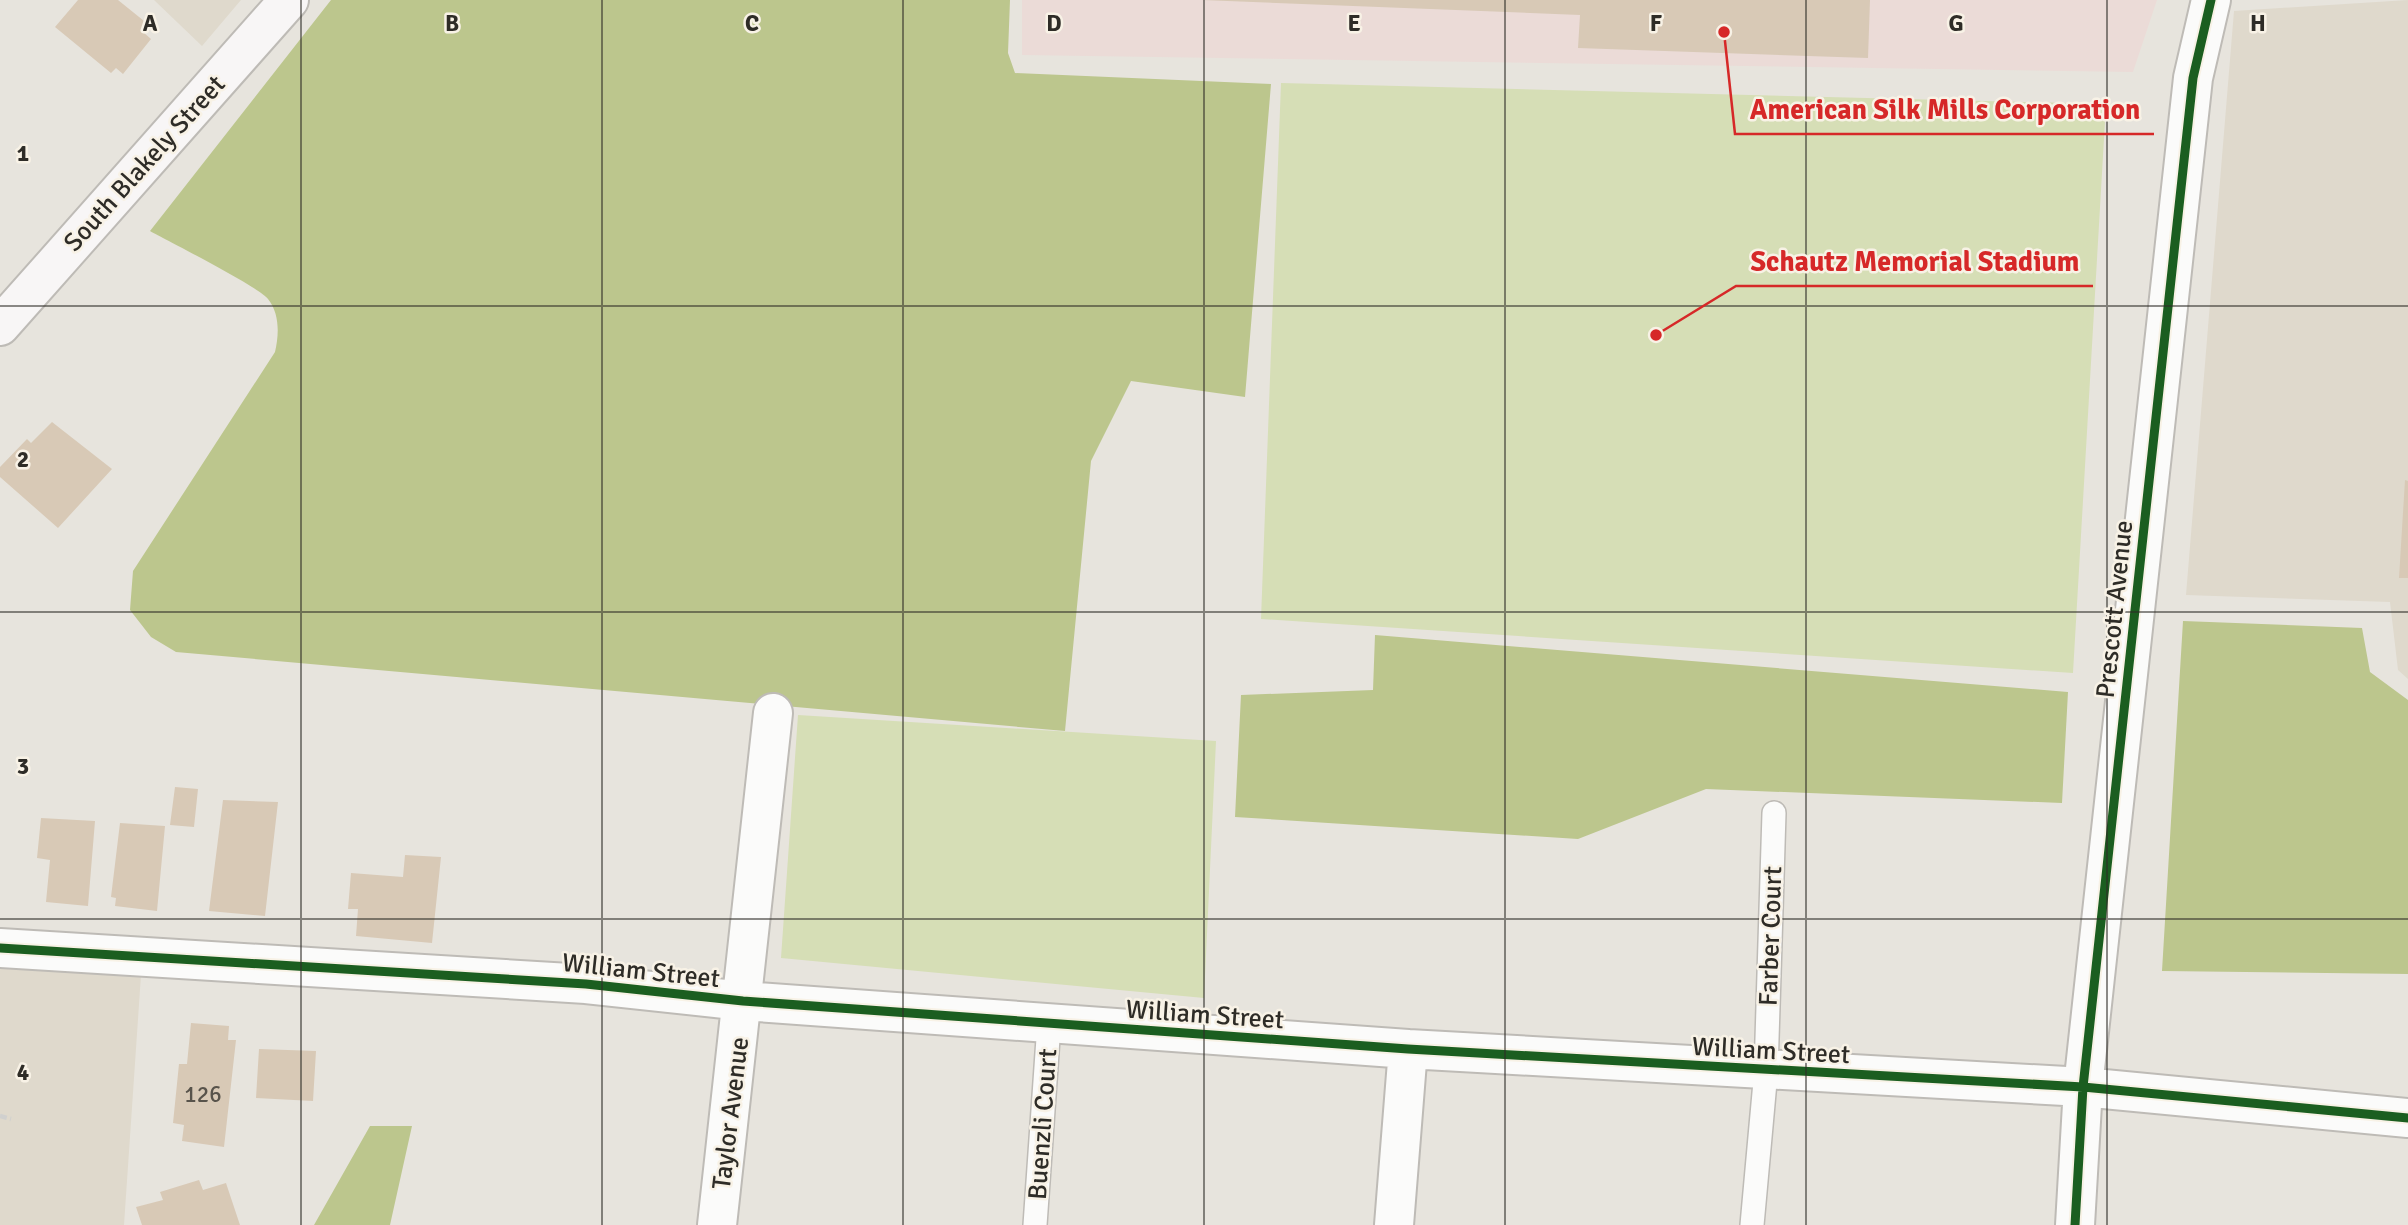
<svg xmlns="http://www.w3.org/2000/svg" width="2408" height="1225" viewBox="0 0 2408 1225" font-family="Signika,sans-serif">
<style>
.built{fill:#dfd9cc}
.industrial{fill:#ebdbd7}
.green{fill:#d6deb6}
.forest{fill:#bcc68d}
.building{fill:#d8c9b6}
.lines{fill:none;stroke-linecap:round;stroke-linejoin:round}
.service-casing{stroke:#bebbb6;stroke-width:26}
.minor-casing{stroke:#bebbb6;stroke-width:42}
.secondary-casing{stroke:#bebbb6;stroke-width:42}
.path{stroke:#d0d0ce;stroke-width:4.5;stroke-dasharray:7 3.5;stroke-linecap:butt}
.service{stroke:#fbfbfa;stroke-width:23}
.minor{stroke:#fbfbfa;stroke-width:38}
.secondary{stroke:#f8f6f6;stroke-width:38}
.cycleway-casing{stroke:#f8f2e6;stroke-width:13}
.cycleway{stroke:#1b5e20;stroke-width:9}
.grid{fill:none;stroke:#2e2c27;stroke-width:2;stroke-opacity:0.55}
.labels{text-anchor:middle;stroke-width:5;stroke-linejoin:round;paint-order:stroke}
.number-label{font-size:23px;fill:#58534b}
.street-label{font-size:26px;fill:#2e2c27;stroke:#f8f2e6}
.grid-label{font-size:23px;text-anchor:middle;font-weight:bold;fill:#2e2c27;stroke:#f8f2e6;stroke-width:5;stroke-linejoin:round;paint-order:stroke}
.leader{fill:none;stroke:#d62828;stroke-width:2.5}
.callout-dot{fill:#d62828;stroke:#f8f2e6;stroke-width:2.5}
.callout-label{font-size:28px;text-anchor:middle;font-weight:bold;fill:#d62828;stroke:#f8f2e6;stroke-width:5;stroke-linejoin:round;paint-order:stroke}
</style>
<rect width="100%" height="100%" fill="#e7e4dd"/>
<!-- built -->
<path class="built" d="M 154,0 L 241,0 L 202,46 Z
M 2408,0 L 2408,679 L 2398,670 L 2390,602 L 2186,595 L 2234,11 Z
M 0,966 L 141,975 L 124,1225 L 0,1225 Z"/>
<!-- industrial -->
<path class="industrial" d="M 1022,0 L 2157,0 L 2133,72 L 1022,55 Z"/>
<!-- green -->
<path class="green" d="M 1281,83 L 2106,104 L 2073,673 L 1261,619 Z
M 798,715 L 1216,741 L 1204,998 L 781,958 Z"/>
<!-- forest -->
<path class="forest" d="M 331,0 L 1010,0 L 1008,53 L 1015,73 L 1271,84 L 1245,397 L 1131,381 L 1091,461 L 1065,731 L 176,652 L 151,637 L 130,610 L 133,571 L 275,352 C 279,335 280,314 268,299 C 259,287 170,242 150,231 Z
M 2183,621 L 2362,628 L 2370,672 L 2408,700 L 2408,974 L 2162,971 Z
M 1375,635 L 2068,692 L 2062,803 L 1706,789 L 1578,839 L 1235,817 L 1241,695 L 1373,690 Z
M 370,1126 L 412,1126 L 390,1225 L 314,1225 Z"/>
<!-- building -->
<path class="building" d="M 78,0 L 118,0 L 149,25 L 143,32 L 151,39 L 123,74 L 116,68 L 111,73 L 55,27 Z
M 1202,0 L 1870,0 L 1868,58 L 1578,48 L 1580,15 Z
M 52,422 L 112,469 L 58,528 L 0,477 L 0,467 L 27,439 L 31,443 Z
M 2405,480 L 2408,481 L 2408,578 L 2399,578 Z
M 175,787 L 198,789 L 194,827 L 170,825 Z
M 223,800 L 278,802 L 265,916 L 209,911 Z
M 41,818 L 95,821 L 88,906 L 46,902 L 50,860 L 37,858 Z
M 120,823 L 165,826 L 157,911 L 115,906 L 116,898 L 111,897 Z
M 405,855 L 441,857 L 432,943 L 356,936 L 358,909 L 348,909 L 351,873 L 403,877 Z
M 191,1023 L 229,1026 L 228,1040 L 236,1040 L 224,1147 L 182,1141 L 184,1125 L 173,1123 L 179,1064 L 187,1064 Z
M 259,1049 L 316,1051 L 313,1101 L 256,1098 Z
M 199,1180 L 203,1190 L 226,1183 L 240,1225 L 142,1225 L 136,1207 L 163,1200 L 160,1192 Z"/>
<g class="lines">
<!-- service casing -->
<g class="service-casing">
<path id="service" d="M 1035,1225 L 1049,1024
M 1752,1225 L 1766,1071 L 1774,813"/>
</g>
<!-- minor casing -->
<g class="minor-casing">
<path id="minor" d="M 0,948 L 586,984 L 743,1001 L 1408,1049 L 2083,1087 L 2408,1118
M 717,1225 L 773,713
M 1394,1225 L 1408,1049
M 2075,1225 L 2083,1087 L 2193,78 L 2211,0"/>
</g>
<!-- secondary casing -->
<g class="secondary-casing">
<path id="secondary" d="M 0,326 L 289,0"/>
</g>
<!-- path -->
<path class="path" d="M 0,1116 L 11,1119"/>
<!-- service -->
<use href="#service" class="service"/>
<!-- minor -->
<use href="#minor" class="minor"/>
<!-- secondary -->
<use href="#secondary" class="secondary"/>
<!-- cycleway casing -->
<g class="cycleway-casing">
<path id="cycleway" d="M 0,948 L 586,984 L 743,1001 L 1408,1049 L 2083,1087 L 2408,1118
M 2075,1225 L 2083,1087 L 2193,78 L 2211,0"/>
</g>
<!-- cycleway -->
<use href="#cycleway" class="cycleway"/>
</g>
<!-- grid -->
<path class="grid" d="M 301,0 L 301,1225M 602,0 L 602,1225M 903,0 L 903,1225M 1204,0 L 1204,1225M 1505,0 L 1505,1225M 1806,0 L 1806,1225M 2107,0 L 2107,1225M 0,306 L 2408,306M 0,612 L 2408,612M 0,919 L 2408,919"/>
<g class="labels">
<!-- number labels -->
<g class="number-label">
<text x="203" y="1102">126</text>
</g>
<!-- street labels -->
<g class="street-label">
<text transform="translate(144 163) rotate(-48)" y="9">South Blakely Street</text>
<text transform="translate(2114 609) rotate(-84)" y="9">Prescott Avenue</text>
<text transform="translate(1770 936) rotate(-88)" y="9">Farber Court</text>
<text transform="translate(641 970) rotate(6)" y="9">William Street</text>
<text transform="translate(1205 1014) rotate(4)" y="9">William Street</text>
<text transform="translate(1771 1050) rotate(3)" y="9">William Street</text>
<text transform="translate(730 1113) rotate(-83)" y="9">Taylor Avenue</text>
<text transform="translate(1042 1124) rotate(-86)" y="9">Buenzli Court</text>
</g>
</g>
<g class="grid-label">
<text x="150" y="31">A</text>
<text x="452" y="31">B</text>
<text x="752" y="31">C</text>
<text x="1054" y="31">D</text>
<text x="1354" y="31">E</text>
<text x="1656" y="31">F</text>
<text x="1956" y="31">G</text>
<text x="2258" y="31">H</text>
<text x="23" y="161">1</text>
<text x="23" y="467">2</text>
<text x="23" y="774">3</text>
<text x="23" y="1080">4</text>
</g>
<!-- callouts -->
<path class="leader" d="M1724 32L1735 134H2154M1656 335L1736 286H2093"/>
<g class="callout-dot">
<circle cx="1724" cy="32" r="7"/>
<circle cx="1656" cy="335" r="7"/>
</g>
<g class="callout-label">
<text x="1945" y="119">American Silk Mills Corporation</text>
<text x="1915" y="271">Schautz Memorial Stadium</text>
</g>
</svg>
